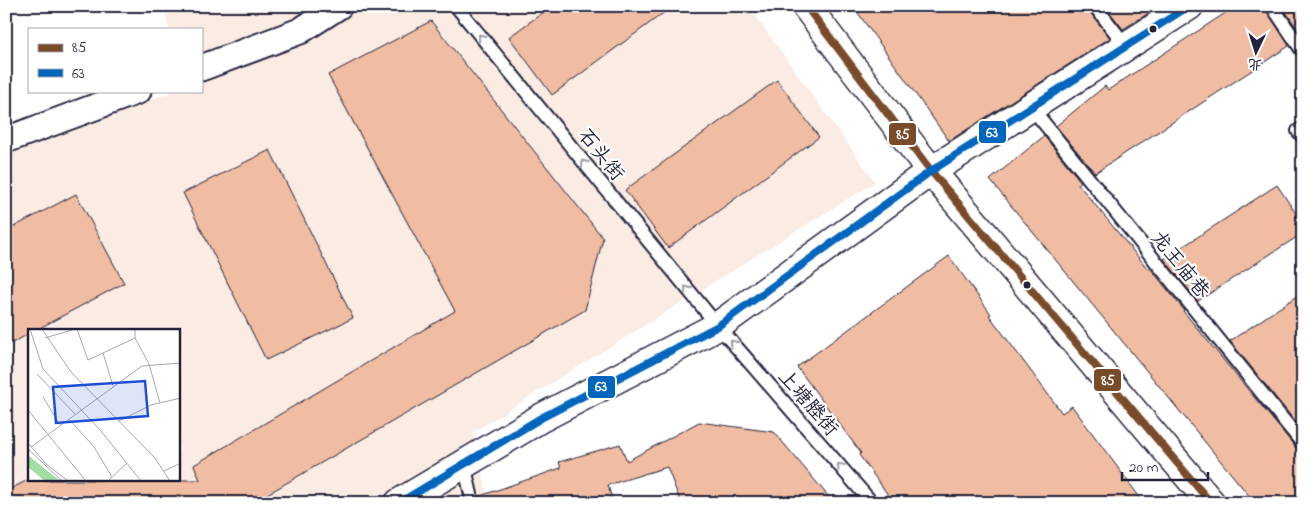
<svg xmlns="http://www.w3.org/2000/svg" width="1309" height="509" viewBox="0 0 1309 509" font-family="'Indie Flower','LXGW WenKai TC',sans-serif">
<style>
.built{fill:#faebe3;fill-rule:evenodd}
.building{fill:#f0bca2;stroke:#22223b}
.lines{fill:none;stroke-linecap:round;stroke-linejoin:round}
.service-casing{stroke:#22223b;stroke-width:16}
.minor-casing{stroke:#22223b;stroke-width:29}
.tertiary-casing{stroke:#22223b;stroke-width:31}
.service{stroke:#fff;stroke-width:12}
.minor{stroke:#fff;stroke-width:25}
.tertiary{stroke:#fff;stroke-width:28}
.bus-1-casing{stroke:#fff;stroke-width:11}
.bus-2-casing{stroke:#fff;stroke-width:11}
.bus-1{stroke:#7a4b2a;stroke-width:8}
.bus-2{stroke:#0065bd;stroke-width:8}
.oneway{stroke:#9c9ca7}
.bus-dot{fill:#22223b;stroke:#fff;stroke-width:2}
.labels{text-anchor:middle;stroke-width:4.5;stroke-linejoin:round;paint-order:stroke}
.street-label{font-size:20px;fill:#22223b;stroke:#fff}
.inset-road{fill:none;stroke:#a7a7b1;stroke-width:1}
.view{fill:#1d4ed8;fill-opacity:0.15;stroke:#1d4ed8;stroke-width:2.5}
.inset-edge{fill:none;stroke:#22223b;stroke-width:2.5}
.line-badge{stroke:#fff;stroke-width:2}
.badge-label{font-size:14px;text-anchor:middle;font-weight:bold;fill:#fff}
</style>
<rect width="100%" height="100%" fill="#fff"/>
<filter id="ink" filterUnits="userSpaceOnUse"><feTurbulence type="fractalNoise" baseFrequency=".02" numOctaves="2"/><feDisplacementMap in="SourceGraphic" scale="10" xChannelSelector="R" yChannelSelector="G"/><feConvolveMatrix kernelMatrix="1 2 1 2 8 2 1 2 1" color-interpolation-filters="sRGB"/></filter>
<g filter="url(#ink)">
<!-- built -->
<path class="built" d="M 163,6 L 748,6 L 875,182 L 473,432 L 489,503 L 6,503 L 6,150 L 175,91 L 201,91 L 201,29 L 169,29 ZM 29,330 L 179,330 L 179,480 L 29,480 Z"/>
<!-- building -->
<path class="building" d="M 552,6 L 673,6 L 552,95 L 509,37 Z
M 853,6 L 1087,6 L 1089,11 L 1110,38 L 949,141 Z
M 1105,6 L 1160,6 L 1123,29 Z
M 1236,6 L 1264,6 L 1289,46 L 1095,173 L 1056,126 L 1105,86 L 1108,90 Z
M 1282,6 L 1303,6 L 1303,37 Z
M 431,21 L 603,238 L 585,310 L 252,503 L 6,503 L 6,491 L 28,480 L 200,480 L 194,465 L 455,311 L 328,75 Z
M 777,80 L 819,137 L 668,248 L 625,190 Z
M 1044,136 L 1081,182 L 1078,184 L 1148,269 L 1150,268 L 1184,310 L 1183,311 L 1297,449 L 1303,452 L 1303,503 L 1255,503 L 990,180 Z
M 270,150 L 353,318 L 266,360 L 183,193 Z
M 1277,185 L 1303,224 L 1303,233 L 1198,301 L 1164,259 Z
M 76,194 L 124,283 L 36,330 L 29,330 L 29,334 L 6,346 L 6,231 Z
M 949,256 L 991,314 L 989,315 L 1062,413 L 1072,406 L 1144,503 L 894,503 L 859,455 L 861,453 L 797,367 Z
M 1303,292 L 1303,431 L 1230,341 Z
M 699,422 L 774,432 L 834,503 L 681,503 L 667,467 L 608,485 L 613,503 L 481,503 L 480,496 L 561,468 L 559,462 L 620,444 L 627,461 Z"/>
<g class="lines">
<!-- service casing -->
<g class="service-casing">
<path id="service" d="M 456,6 L 718,326 L 872,503
M 1095,6 L 1126,46
M 1272,6 L 1303,52
M 1031,107 L 1303,444
M 1303,128 L 1298,131 L 1303,137
M 464,464 L 473,503"/>
</g>
<!-- minor casing -->
<g class="minor-casing">
<path id="minor" d="M 201,68 L 300,31 L 339,6
M 6,140 L 138,91"/>
</g>
<!-- tertiary casing -->
<g class="tertiary-casing">
<path id="tertiary" d="M 806,6 L 931,171 L 1211,503
M 399,503 L 541,418 L 718,326 L 931,171 L 1189,6"/>
</g>
<!-- service -->
<use href="#service" class="service"/>
<!-- minor -->
<use href="#minor" class="minor"/>
<!-- tertiary -->
<use href="#tertiary" class="tertiary"/>
<!-- bus-1 casing -->
<g class="bus-1-casing">
<path id="bus-1" d="M 806,6 L 931,171 L 1211,503"/>
</g>
<!-- bus-2 casing -->
<g class="bus-2-casing">
<path id="bus-2" d="M 399,503 L 541,418 L 718,326 L 931,171 L 1189,6"/>
</g>
<!-- bus-1 -->
<use href="#bus-1" class="bus-1"/>
<!-- bus-2 -->
<use href="#bus-2" class="bus-2"/>
</g>
<!-- one-way arrows -->
<defs><path id="oneway-chevron" d="M-2-3.5L2.5 0L-2 3.5" fill="none" stroke-width="1.6" stroke-linecap="round" stroke-linejoin="round" transform="scale(1.25)"/></defs>
<g class="oneway">
<use href="#oneway-chevron" transform="translate(481 37) rotate(-129)"/>
<use href="#oneway-chevron" transform="translate(584 163) rotate(-129)"/>
<use href="#oneway-chevron" transform="translate(687 289) rotate(-129)"/>
<use href="#oneway-chevron" transform="translate(733 343) rotate(-131)"/>
<use href="#oneway-chevron" transform="translate(840 466) rotate(-131)"/>
</g>
</g>
<!-- markers -->
<g class="bus-dot">
<circle cx="1153" cy="29" r="4.5"/>
<circle cx="1027" cy="285" r="4.5"/>
</g>
<g class="labels">
<!-- street labels -->
<g class="street-label">
<text transform="translate(602 154) rotate(51)" y="7">石头街</text>
<text transform="translate(1181 264) rotate(51)" y="7">龙王庙巷</text>
<text transform="translate(809 402) rotate(49)" y="7">上塘塍街</text>
</g>
</g>
<!-- overview -->
<g transform="translate(28 329)">
<rect width="152" height="152" fill="#fff"/>
<path d="M 0,127 L 1,127 L 32,152 L 17,152 L 0,138 Z" fill="#a2dda2"/>
<path class="inset-road" d="M 2,0 L 15,40 L 73,102 L 113,152M 14,0 L 43,43 L 127,129 L 142,152M 49,0 L 60,31 L 75,24 L 85,57M 107,0 L 107,9 L 121,35 L 132,74M 17,9 L 47,0M 75,24 L 107,9M 9,45 L 47,85M 15,68 L 32,96M 0,81 L 58,152M 41,90 L 66,118 L 84,148M 91,92 L 123,76 L 153,69M 0,114 L 18,135 L 40,152M 3,118 L 114,37 L 153,34M 0,120 L 34,152M 136,142 L 153,134M 80,152 L 99,134"/>
<path class="view" d="M 117,52 L 120,87 L 28,94 L 25,58 Z"/>
<rect width="152" height="152" class="inset-edge"/>
</g>
<g class="line-badge">
<rect x="978" y="120" width="29" height="24" rx="5" fill="#0065bd"/>
<rect x="888" y="122" width="29" height="24" rx="5" fill="#7a4b2a"/>
<rect x="1093" y="368" width="29" height="24" rx="5" fill="#7a4b2a"/>
<rect x="587" y="375" width="29" height="24" rx="5" fill="#0065bd"/>
</g>
<g class="badge-label">
<text x="992" y="137">63</text>
<text x="903" y="139">85</text>
<text x="1108" y="385">85</text>
<text x="601" y="391">63</text>
</g>
<!-- margin -->
<rect width="1309" height="509" fill="none" stroke="#fff" stroke-width="25"/>
<rect x="12" y="12" width="1284" height="484" fill="none" stroke="#22223b" stroke-width="2" filter="url(#ink)"/>
<!-- legend -->
<rect x="28" y="28" width="175" height="65" fill="#ffffff" stroke="#a7a7b1"/>
<rect x="38" y="44" width="25" height="8" fill="#7a4b2a" stroke="#a7a7b1"/>
<text x="72" y="52" font-size="15" fill="#22223b">85</text>
<rect x="38" y="69" width="25" height="8" fill="#0065bd" stroke="#a7a7b1"/>
<text x="72" y="78" font-size="15" fill="#22223b">63</text>
<!-- north arrow -->
<g transform="translate(1256 52) rotate(184)" stroke="#ffffff" stroke-width="4" paint-order="stroke">
<path d="M0-4L9 19L0 12L-9 19Z" fill="#22223b"/>
<text y="-8" font-size="14" font-weight="bold" text-anchor="middle" fill="#22223b">北</text>
</g>
<!-- scale -->
<path d="M1122 472v8h86v-8" fill="none" stroke="#22223b" stroke-width="2.5"/>
<text x="1129" y="472" font-size="15" fill="#22223b" stroke="#ffffff" stroke-width="4" paint-order="stroke">20 m</text>
</svg>
